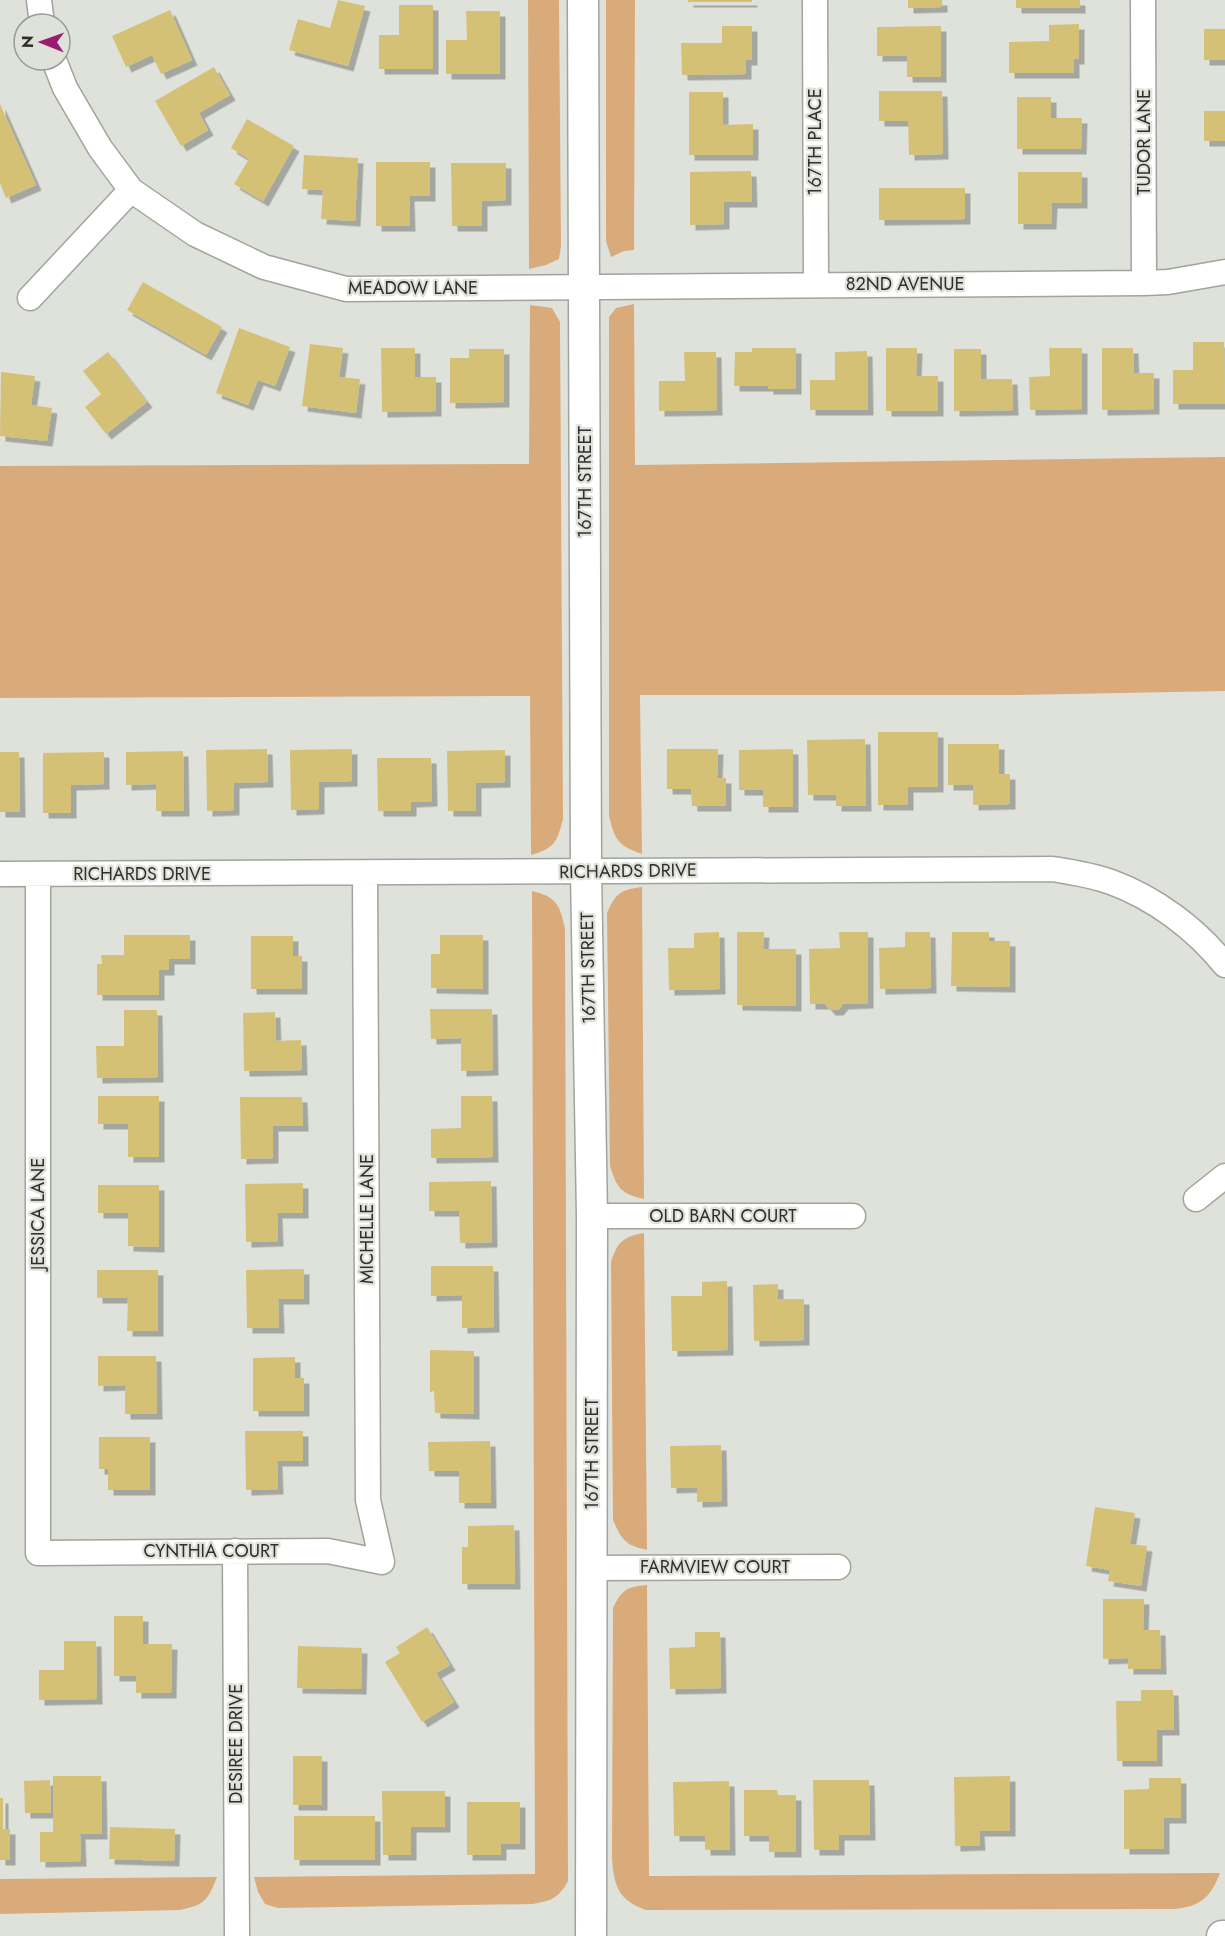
<svg xmlns="http://www.w3.org/2000/svg" width="1225" height="1936" viewBox="0 0 1225 1936" font-family="Jost,sans-serif">
<style>
.green{fill:#daab7a}
.building{fill:#d5c176;filter:url(#shadow)}
.lines{fill:none;stroke-linecap:round;stroke-linejoin:round}
.minor-casing{stroke:#a1a49d;stroke-width:27}
.tertiary-casing{stroke:#a1a49d;stroke-width:33}
.minor{stroke:#fff;stroke-width:24}
.tertiary{stroke:#fff;stroke-width:30}
.labels{text-anchor:middle;stroke-width:4.5;stroke-linejoin:round;paint-order:stroke}
.street-label{font-size:18px;fill:#2e2f2c;stroke:#dfe2da}
</style>
<defs>
<filter id="shadow"><feDropShadow dx="5.5" dy="5.5" stdDeviation="0" flood-color="#0004"/></filter>
</defs>
<rect width="100%" height="100%" fill="#dfe2da"/>
<!-- green -->
<path class="green" d="M 528,0 L 559,0 L 561,246 L 559,259 L 546,265 L 529,269 Z
M 606,0 L 635,0 L 634,250 L 624,251 L 611,257 L 606,241 Z
M 634,304 L 635,465 L 1225,457 L 1225,691 L 1016,695 L 640,695 L 642,854 C 618,846 615,840 609,816 L 609,317 L 616,308 Z
M 530,305 L 552,308 L 560,322 L 563,819 C 557,842 555,848 531,855 L 530,696 L 0,698 L 0,466 L 529,464 Z
M 642,887 L 644,1199 C 621,1194 617,1188 610,1166 L 607,913 C 616,893 620,890 642,887 Z
M 532,891 C 557,897 560,905 565,929 L 568,1881 C 559,1898 551,1901 532,1904 L 278,1908 L 265,1904 L 258,1892 L 254,1877 L 535,1874 Z
M 644,1233 L 647,1550 C 625,1545 622,1540 613,1520 L 611,1262 C 618,1241 623,1237 644,1233 Z
M 647,1585 L 649,1876 L 1220,1873 C 1211,1897 1200,1907 1174,1909 L 646,1910 C 618,1900 614,1886 612,1858 L 613,1608 C 622,1590 626,1587 647,1585 Z
M 217,1877 C 208,1900 205,1905 180,1910 L 0,1914 L 0,1879 Z"/>
<!-- building -->
<path class="building" d="M 338,0 L 365,6 L 348,66 L 289,50 L 298,19 L 330,28 Z
M 688,0 L 752,0 L 752,2 L 688,2 Z
M 908,0 L 942,0 L 942,7 L 908,8 Z
M 1016,0 L 1080,0 L 1080,8 L 1016,8 Z
M 399,5 L 433,5 L 433,69 L 379,69 L 379,35 L 399,35 Z
M 170,10 L 192,60 L 161,74 L 152,55 L 126,67 L 112,36 Z
M 466,11 L 500,11 L 500,74 L 446,74 L 446,40 L 467,40 Z
M 1079,24 L 1079,59 L 1074,59 L 1074,73 L 1009,73 L 1009,42 L 1049,41 L 1049,25 Z
M 722,26 L 752,26 L 752,60 L 746,60 L 746,74 L 682,75 L 681,43 L 722,43 Z
M 941,26 L 941,77 L 907,77 L 907,56 L 877,56 L 877,27 Z
M 1204,29 L 1225,29 L 1225,60 L 1204,60 Z
M 214,67 L 230,95 L 199,113 L 208,130 L 181,146 L 155,101 Z
M 879,91 L 942,91 L 943,154 L 909,155 L 908,121 L 879,121 Z
M 689,92 L 723,92 L 723,125 L 753,124 L 753,155 L 689,155 Z
M 1017,97 L 1051,97 L 1051,118 L 1082,118 L 1081,149 L 1017,149 Z
M 0,104 L 36,185 L 6,198 L 0,183 Z
M 1204,111 L 1225,111 L 1225,141 L 1204,141 Z
M 247,119 L 294,146 L 263,201 L 234,184 L 249,159 L 231,148 Z
M 304,155 L 358,158 L 355,221 L 321,219 L 323,190 L 302,189 Z
M 376,162 L 430,162 L 430,196 L 409,196 L 410,226 L 376,226 Z
M 451,163 L 506,163 L 506,200 L 482,201 L 482,226 L 452,226 Z
M 751,171 L 752,202 L 724,202 L 724,224 L 690,225 L 690,172 Z
M 1018,172 L 1082,172 L 1082,203 L 1052,203 L 1051,224 L 1018,224 Z
M 879,188 L 965,188 L 965,219 L 879,220 Z
M 143,282 L 222,327 L 206,355 L 127,310 Z
M 239,328 L 290,347 L 275,386 L 258,380 L 248,405 L 216,393 Z
M 1193,342 L 1224,342 L 1225,404 L 1173,404 L 1173,370 L 1193,370 Z
M 310,344 L 343,348 L 339,377 L 360,379 L 356,413 L 302,406 Z
M 381,348 L 415,348 L 415,377 L 436,377 L 436,411 L 382,412 Z
M 752,348 L 796,348 L 796,389 L 768,389 L 768,386 L 734,386 L 735,352 L 752,352 Z
M 886,348 L 917,348 L 916,376 L 938,376 L 938,411 L 886,411 Z
M 1049,348 L 1082,348 L 1082,409 L 1030,410 L 1029,377 L 1050,376 Z
M 1102,348 L 1133,348 L 1134,373 L 1154,373 L 1154,409 L 1102,410 Z
M 469,349 L 504,349 L 504,402 L 450,403 L 450,358 L 469,358 Z
M 954,349 L 981,349 L 981,379 L 1012,379 L 1013,410 L 954,411 Z
M 867,351 L 868,410 L 810,410 L 810,380 L 835,380 L 835,352 Z
M 108,352 L 147,402 L 106,434 L 85,407 L 101,394 L 83,371 Z
M 684,352 L 716,352 L 717,410 L 659,411 L 659,381 L 685,381 Z
M 1,372 L 35,376 L 31,405 L 52,408 L 47,441 L 0,436 Z
M 878,732 L 938,732 L 938,787 L 908,787 L 908,805 L 878,805 Z
M 865,739 L 866,806 L 836,806 L 836,795 L 808,795 L 807,740 Z
M 948,744 L 999,744 L 999,774 L 1010,774 L 1010,804 L 973,805 L 973,785 L 948,785 Z
M 267,749 L 268,782 L 234,783 L 234,810 L 207,811 L 206,750 Z
M 352,749 L 352,781 L 319,782 L 319,809 L 291,810 L 290,750 Z
M 667,749 L 718,749 L 717,778 L 726,778 L 726,806 L 692,806 L 691,789 L 667,789 Z
M 793,749 L 793,807 L 763,807 L 763,790 L 739,790 L 739,750 Z
M 505,750 L 505,782 L 476,783 L 476,811 L 448,811 L 447,751 Z
M 183,751 L 184,811 L 156,811 L 156,784 L 126,785 L 126,752 Z
M 0,752 L 19,752 L 20,812 L 0,812 Z
M 104,752 L 104,784 L 71,785 L 71,813 L 43,813 L 43,753 Z
M 377,758 L 431,758 L 432,801 L 411,802 L 411,811 L 378,811 Z
M 719,932 L 720,989 L 669,990 L 668,948 L 694,948 L 694,933 Z
M 737,932 L 764,932 L 763,949 L 796,949 L 796,1006 L 737,1005 Z
M 839,932 L 868,932 L 868,1003 L 843,1004 L 838,1010 L 830,1010 L 825,1004 L 810,1004 L 809,949 L 840,948 Z
M 905,932 L 930,932 L 931,988 L 880,989 L 879,948 L 905,947 Z
M 952,932 L 989,932 L 989,941 L 1010,941 L 1010,987 L 951,986 Z
M 124,935 L 190,935 L 190,959 L 169,959 L 169,970 L 159,970 L 159,995 L 97,995 L 97,964 L 102,964 L 101,955 L 124,955 Z
M 440,935 L 483,935 L 483,989 L 431,988 L 431,954 L 440,954 Z
M 251,936 L 293,936 L 293,956 L 302,956 L 302,989 L 251,989 Z
M 430,1009 L 492,1009 L 493,1070 L 461,1071 L 461,1038 L 431,1039 Z
M 124,1010 L 157,1010 L 158,1077 L 97,1078 L 96,1046 L 124,1046 Z
M 275,1012 L 276,1041 L 301,1040 L 302,1070 L 244,1071 L 243,1013 Z
M 98,1096 L 159,1096 L 159,1157 L 128,1157 L 128,1124 L 98,1124 Z
M 461,1096 L 492,1096 L 493,1157 L 431,1158 L 431,1129 L 461,1128 Z
M 240,1097 L 302,1097 L 303,1126 L 273,1126 L 273,1158 L 241,1159 Z
M 491,1181 L 492,1242 L 460,1243 L 459,1211 L 429,1211 L 429,1182 Z
M 303,1183 L 303,1213 L 277,1213 L 278,1241 L 246,1242 L 245,1184 Z
M 98,1185 L 159,1185 L 159,1247 L 128,1246 L 128,1213 L 98,1213 Z
M 431,1266 L 493,1266 L 494,1327 L 462,1328 L 462,1295 L 431,1296 Z
M 304,1269 L 304,1299 L 278,1299 L 279,1328 L 247,1328 L 246,1270 Z
M 97,1270 L 158,1270 L 158,1331 L 127,1331 L 128,1298 L 97,1298 Z
M 727,1281 L 728,1350 L 672,1351 L 671,1296 L 702,1296 L 702,1282 Z
M 778,1284 L 778,1299 L 804,1299 L 804,1340 L 754,1341 L 753,1285 Z
M 430,1350 L 474,1351 L 474,1414 L 435,1413 L 434,1391 L 430,1392 Z
M 98,1356 L 156,1356 L 157,1414 L 125,1414 L 125,1385 L 98,1386 Z
M 295,1357 L 295,1378 L 304,1378 L 304,1411 L 253,1411 L 253,1358 Z
M 245,1431 L 303,1431 L 303,1461 L 277,1461 L 278,1489 L 246,1490 Z
M 99,1437 L 150,1437 L 150,1490 L 108,1490 L 108,1469 L 99,1469 Z
M 490,1441 L 491,1503 L 459,1503 L 459,1471 L 429,1471 L 428,1442 Z
M 721,1445 L 722,1501 L 697,1502 L 697,1487 L 671,1488 L 670,1446 Z
M 1095,1507 L 1135,1513 L 1130,1544 L 1147,1546 L 1141,1586 L 1108,1581 L 1110,1570 L 1086,1566 Z
M 514,1525 L 515,1584 L 462,1584 L 462,1547 L 468,1547 L 468,1526 Z
M 1103,1599 L 1144,1599 L 1143,1630 L 1160,1630 L 1161,1669 L 1128,1669 L 1128,1658 L 1103,1659 Z
M 114,1616 L 143,1616 L 143,1644 L 172,1644 L 171,1693 L 136,1693 L 136,1676 L 114,1676 Z
M 427,1627 L 450,1665 L 436,1673 L 454,1702 L 422,1722 L 385,1662 L 400,1653 L 396,1647 Z
M 695,1632 L 720,1632 L 721,1688 L 670,1689 L 669,1648 L 695,1647 Z
M 64,1641 L 96,1641 L 97,1699 L 39,1700 L 39,1670 L 64,1670 Z
M 298,1646 L 362,1648 L 361,1689 L 297,1688 Z
M 1141,1690 L 1173,1690 L 1174,1730 L 1157,1730 L 1157,1761 L 1117,1761 L 1116,1701 L 1141,1701 Z
M 293,1756 L 322,1756 L 322,1805 L 293,1805 Z
M 53,1776 L 101,1776 L 102,1834 L 80,1834 L 81,1861 L 40,1862 L 40,1832 L 53,1832 Z
M 1010,1776 L 1010,1831 L 979,1831 L 980,1845 L 955,1846 L 954,1777 Z
M 1149,1778 L 1181,1778 L 1181,1818 L 1164,1818 L 1164,1849 L 1124,1849 L 1124,1790 L 1149,1789 Z
M 50,1780 L 51,1813 L 25,1813 L 24,1781 Z
M 813,1780 L 869,1780 L 870,1835 L 839,1835 L 839,1850 L 814,1850 Z
M 729,1781 L 730,1850 L 705,1850 L 705,1836 L 674,1836 L 673,1782 Z
M 744,1790 L 777,1790 L 778,1795 L 796,1795 L 796,1852 L 769,1852 L 769,1836 L 744,1836 Z
M 382,1791 L 445,1791 L 445,1827 L 411,1827 L 411,1855 L 383,1855 Z
M 0,1798 L 3,1798 L 3,1829 L 10,1829 L 10,1860 L 0,1860 Z
M 467,1802 L 520,1802 L 520,1844 L 501,1844 L 501,1855 L 467,1855 Z
M 294,1816 L 375,1816 L 375,1860 L 294,1860 Z
M 110,1827 L 175,1829 L 174,1861 L 109,1859 Z"/>
<g class="lines">
<!-- minor casing -->
<g class="minor-casing">
<path id="minor" d="M 39,0 L 42,24
M 815,0 L 816,285
M 1143,0 L 1144,283
M 54,60 L 65,88 L 100,148 L 131,190 L 195,234 L 264,267 L 346,289 L 1144,283 L 1168,282 L 1225,272
M 30,298 L 131,190
M 0,874 L 1053,869 C 1072,872 1092,875 1111,882 C 1155,898 1196,929 1225,965
M 38,874 L 38,1553 L 328,1551 L 382,1562 L 368,1500 L 365,874
M 1196,1199 L 1225,1176
M 592,1216 L 853,1216
M 235,1551 L 237,1936
M 592,1568 L 838,1567"/>
</g>
<!-- tertiary casing -->
<g class="tertiary-casing">
<path id="tertiary" d="M 583,0 L 586,871 L 592,1216 L 591,1936
M 1222,1936 L 1225,1936"/>
</g>
<!-- minor -->
<use href="#minor" class="minor"/>
<!-- tertiary -->
<use href="#tertiary" class="tertiary"/>
</g>
<g class="labels">
<!-- street labels -->
<g class="street-label">
<text transform="translate(815 142) rotate(-90)" y="6">167TH PLACE</text>
<text transform="translate(1144 142) rotate(-90)" y="6">TUDOR LANE</text>
<text x="905" y="290">82ND AVENUE</text>
<text x="413" y="294">MEADOW LANE</text>
<text transform="translate(585 482) rotate(-90)" y="6">167TH STREET</text>
<text transform="translate(628 871) rotate(-1)" y="6">RICHARDS DRIVE</text>
<text x="142" y="880">RICHARDS DRIVE</text>
<text transform="translate(588 968) rotate(-91)" y="6">167TH STREET</text>
<text transform="translate(38 1214) rotate(-90)" y="6">JESSICA LANE</text>
<text x="723" y="1222">OLD BARN COURT</text>
<text transform="translate(367 1219) rotate(-90)" y="6">MICHELLE LANE</text>
<text transform="translate(592 1454) rotate(-90)" y="6">167TH STREET</text>
<text x="211" y="1557">CYNTHIA COURT</text>
<text x="715" y="1573">FARMVIEW COURT</text>
<text transform="translate(236 1744) rotate(-90)" y="6">DESIREE DRIVE</text>
</g>
</g>
<!-- north arrow -->
<g transform="translate(42 42) rotate(271)"><circle r="28" fill="#dfe2da" stroke="#989a94" stroke-width="1.5"/>
<path d="M0-4.5L10 22L0 15L-10 22Z" fill="#9b1b71"/>
<text y="-9" font-size="16" font-weight="bold" text-anchor="middle" fill="#2e2f2c">N</text>
</g>
</svg>
